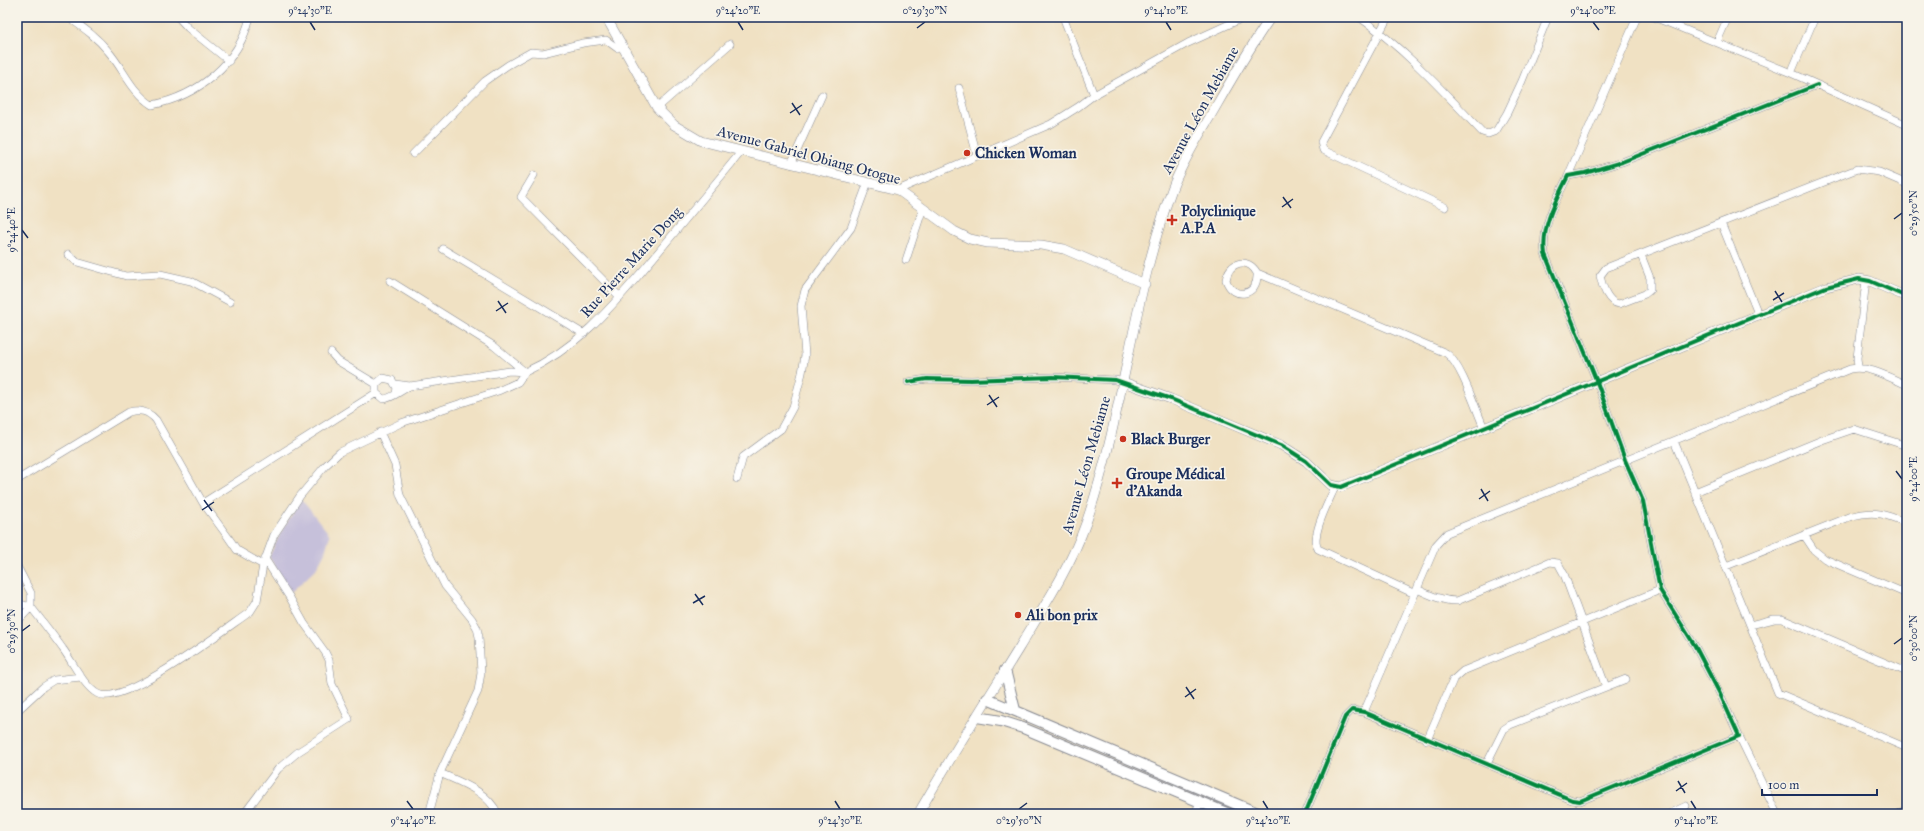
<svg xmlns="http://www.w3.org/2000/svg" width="1924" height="831" viewBox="0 0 1924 831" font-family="'IM FELL Great Primer',serif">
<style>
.industrial{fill:#c6c0da}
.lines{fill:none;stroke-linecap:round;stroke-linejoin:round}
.minor-casing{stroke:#868890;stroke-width:8}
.tertiary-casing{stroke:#868890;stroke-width:10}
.secondary-casing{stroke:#868890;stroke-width:12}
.minor{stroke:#fff;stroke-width:7}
.tertiary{stroke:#fff;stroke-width:9}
.secondary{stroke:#fff;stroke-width:10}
.cycleway-casing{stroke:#f7f3e8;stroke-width:6}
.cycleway{stroke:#00873e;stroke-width:4}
.ticks{fill:none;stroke:#1b2f5e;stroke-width:1.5}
.poi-dot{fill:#c8321e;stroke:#f7f3e8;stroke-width:1.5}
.labels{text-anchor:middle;stroke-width:3.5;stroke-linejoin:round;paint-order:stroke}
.street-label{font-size:15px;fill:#1b2f5e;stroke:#f7f3e8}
.poi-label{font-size:15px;font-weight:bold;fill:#1b2f5e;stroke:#f7f3e8;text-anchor:start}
.neatline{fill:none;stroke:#1b2f5e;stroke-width:1.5}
.ticks-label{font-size:10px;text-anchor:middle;fill:#1b2f5e}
</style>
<rect width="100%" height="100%" fill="#f7f3e8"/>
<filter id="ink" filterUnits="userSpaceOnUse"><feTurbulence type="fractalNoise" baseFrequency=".025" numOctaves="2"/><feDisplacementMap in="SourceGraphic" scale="8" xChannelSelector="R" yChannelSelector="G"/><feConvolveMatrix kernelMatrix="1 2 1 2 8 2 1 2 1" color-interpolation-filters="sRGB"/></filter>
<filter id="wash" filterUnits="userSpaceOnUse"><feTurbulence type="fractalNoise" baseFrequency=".012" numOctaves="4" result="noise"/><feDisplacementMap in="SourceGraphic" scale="16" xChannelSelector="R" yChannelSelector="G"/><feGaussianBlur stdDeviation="0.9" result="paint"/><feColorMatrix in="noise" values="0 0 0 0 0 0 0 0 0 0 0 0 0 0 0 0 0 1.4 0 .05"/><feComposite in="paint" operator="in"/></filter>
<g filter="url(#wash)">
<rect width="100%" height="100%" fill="#f0e1c3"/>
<!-- industrial -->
<path class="industrial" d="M 301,499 L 330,535 L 325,552 L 316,569 L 291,593 L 269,557 L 282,530 Z"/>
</g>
<g filter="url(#ink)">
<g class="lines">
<!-- minor casing -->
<g class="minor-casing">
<path id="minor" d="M 68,17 C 82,27 97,37 108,51 C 123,68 132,93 152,105 C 198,96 239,63 250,17
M 178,17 L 188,28 L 229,61
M 1063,17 L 1094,95
M 1359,17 C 1405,49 1444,92 1482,132 L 1488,134 L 1496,131 L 1507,113 L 1522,81 L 1548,17
M 1388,17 L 1321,142 L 1323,150 L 1445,207
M 1654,17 L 1791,73 L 1907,125
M 1717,42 L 1728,17
M 1791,73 L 1815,17
M 959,88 L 977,155
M 657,108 L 730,44
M 413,154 L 485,81 L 508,65 L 531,52 L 543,53 L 583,43 L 606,40 L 617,48 L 621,46
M 791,164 L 822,95
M 534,175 L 521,197 L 620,297
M 1568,176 L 1637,17
M 898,190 L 1051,124 L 1078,107 L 1094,95 L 1188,43 L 1245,17
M 1721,223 L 1759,316
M 443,249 L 584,334
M 68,254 L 77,262 L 126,276 L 160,274 L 191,281 L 230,302
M 1641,255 L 1650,278 L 1650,290 L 1645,294 L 1619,304 C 1608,303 1602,286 1600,276 L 1606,268 L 1857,169 L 1879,172 L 1907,184
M 906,260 L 923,208
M 1257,273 C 1259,296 1233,301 1226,280 C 1229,261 1248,257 1257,273 L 1446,353 C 1461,363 1476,410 1484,428
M 390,281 L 494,346 L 525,372
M 331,353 L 338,361 L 376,384
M 1858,367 L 1857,358 L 1866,280
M 525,372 C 576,349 609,310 644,269 C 677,230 709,191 741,152
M 908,382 L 927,379 L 971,380 L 1053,377 L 1115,380 L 1123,382
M 395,384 L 410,386 L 510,371 L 525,372
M 396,393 L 397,388 L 392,380 L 383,378 L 376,384 L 376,393 L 383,399 C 392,399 401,390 410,386
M 380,432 L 395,465 L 400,495 L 445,586 L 472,619 L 477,628 L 479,637 L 481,673 L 478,691 L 440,773 L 429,814
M 1674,441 L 1778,693 L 1907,748
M 737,479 L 743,457 L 781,429 L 793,407 L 802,373 L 805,355 L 801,306 L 805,290 L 851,228 L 868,182
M 17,480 L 129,412 C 140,409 148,411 156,420 L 203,503 L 228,537 L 237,550 L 263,565
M 1335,487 C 1329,501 1310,536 1318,549 L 1415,594
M 1695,492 L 1822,440 L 1854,429 L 1907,446
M 203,503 L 376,393
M 1804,535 L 1814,550 L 1825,559 L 1907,594
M 17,566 L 31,593 L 31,607 C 42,621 53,635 63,649 C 72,661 84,687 98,694 C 124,707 225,629 250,612 L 257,601 L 263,565 L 274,535 L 300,496 L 325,466 L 340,452 L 401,423 L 498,391 L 518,382 L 525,372
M 1726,566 L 1852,516 C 1875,510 1885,514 1907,523
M 1417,589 C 1430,595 1442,601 1457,601 L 1550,562 L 1558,563 L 1564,574 L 1606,687
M 17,603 L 31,607
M 17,622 L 31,607
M 1750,625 L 1774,619 L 1782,619 L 1907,672
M 17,711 L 43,687 L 54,680 L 81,677
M 1364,712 L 1436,545 L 1447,533 L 1850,369 C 1869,365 1890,378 1907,385
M 1739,736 L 1777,814
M 1427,740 L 1453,680 L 1463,671 L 1660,590
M 1487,763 L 1504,729 L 1510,725 L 1626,679
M 440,773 C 462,783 487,791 498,814
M 244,814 L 278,769 L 298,752 L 349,719 L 332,684 L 329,660 L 325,652 L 304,623 L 290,598 L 265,559
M 1195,814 L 1200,802
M 1305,814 L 1345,717 L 1352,710 L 1364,712 L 1572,800 L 1580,801 L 1739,736 L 1720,694 L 1695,646 L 1660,590 L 1643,501 L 1625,460 L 1597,382 L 1545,254 C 1541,226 1556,200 1568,176 L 1585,173 L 1622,162 L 1817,85
M 1669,814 L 1686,806"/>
</g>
<!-- tertiary casing -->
<g class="tertiary-casing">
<path id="tertiary" d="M 606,17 L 657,108 L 674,125 L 701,141 L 898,190 L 954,231 L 970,239 L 988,243 L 1041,245 L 1064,249 L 1145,284
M 1123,382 L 1171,399 L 1281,445 L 1306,461 L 1331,485 L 1341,487 L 1826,287 L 1859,279 L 1870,281 L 1907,297
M 918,814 C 950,758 985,703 1019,648 C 1043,608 1070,568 1086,523 C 1124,415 1132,297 1172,189 C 1182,163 1197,139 1211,115 C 1230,82 1249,48 1271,17"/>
</g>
<!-- secondary casing -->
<g class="secondary-casing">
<path id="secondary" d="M 1005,670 L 1015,710
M 987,699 L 1260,814
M 977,717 L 1001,721 L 1023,728 L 1229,814
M 1901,814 L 1907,812"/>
</g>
<!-- minor -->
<use href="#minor" class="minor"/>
<!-- tertiary -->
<use href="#tertiary" class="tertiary"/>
<!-- secondary -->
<use href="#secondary" class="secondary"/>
<!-- cycleway casing -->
<g class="cycleway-casing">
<path id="cycleway" d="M 908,382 L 927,379 L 971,380 L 1053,377 L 1115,380 L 1171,399 L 1281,445 L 1306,461 L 1331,485 L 1341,487 L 1826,287 L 1859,279 L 1870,281 L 1907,297
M 1305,814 L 1345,717 L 1352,710 L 1364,712 L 1572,800 L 1580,801 L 1739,736 L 1720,694 L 1695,646 L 1660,590 L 1643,501 L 1625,460 L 1597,382 L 1545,254 C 1541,226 1556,200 1568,176 L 1585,173 L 1622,162 L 1817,85"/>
</g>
<!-- cycleway -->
<use href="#cycleway" class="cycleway"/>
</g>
</g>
<!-- ticks -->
<path class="ticks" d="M 310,22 L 315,30M 738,22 L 743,30M 1166,22 L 1171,30M 1593,22 L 1599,30M 917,28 L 925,22M 792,103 L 800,115M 790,113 L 802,105M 1283,197 L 1291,208M 1282,207 L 1293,199M 1894,219 L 1902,213M 22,230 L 28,238M 1775,291 L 1782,302M 1773,300 L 1784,293M 498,301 L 506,313M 496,311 L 508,303M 989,395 L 997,407M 987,405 L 999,397M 1896,471 L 1902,479M 1481,489 L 1488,501M 1479,499 L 1490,491M 204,500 L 212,511M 202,510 L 214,502M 695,594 L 703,605M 693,603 L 705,596M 22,631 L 30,625M 1894,644 L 1902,638M 1186,687 L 1194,699M 1185,697 L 1196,689M 1678,781 L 1685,793M 1676,791 L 1687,783M 407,801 L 413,809M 835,801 L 840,809M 1263,801 L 1268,809M 1691,801 L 1696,809M 1019,809 L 1027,803"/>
<!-- markers -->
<g class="poi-dot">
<circle cx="967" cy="153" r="4"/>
<path d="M1170 214h4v4h4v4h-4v4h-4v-4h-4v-4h4z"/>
<circle cx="1123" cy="439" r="4"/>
<path d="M1115 477h4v4h4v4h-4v4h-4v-4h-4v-4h4z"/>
<circle cx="1018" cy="615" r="4"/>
</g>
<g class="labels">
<!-- street labels -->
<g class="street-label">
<text transform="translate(1200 110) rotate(-61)" y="5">Avenue Léon Mebiame</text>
<text transform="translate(809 155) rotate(15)" y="5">Avenue Gabriel Obiang Otogue</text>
<text transform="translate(631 262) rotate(-48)" y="5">Rue Pierre Marie Dong</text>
<text transform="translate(1086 465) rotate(-74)" y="5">Avenue Léon Mebiame</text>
</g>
<!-- poi labels -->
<g class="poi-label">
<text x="975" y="158">Chicken Woman</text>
<text x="1181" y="216">Polyclinique<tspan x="1181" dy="17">A.P.A</tspan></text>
<text x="1131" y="444">Black Burger</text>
<text x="1126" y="479">Groupe Médical<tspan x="1126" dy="17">d'Akanda</tspan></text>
<text x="1026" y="620">Ali bon prix</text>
</g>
</g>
<!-- margin -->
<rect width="1924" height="831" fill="none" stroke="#f7f3e8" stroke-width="44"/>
<!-- scale -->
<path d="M1762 789v6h115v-6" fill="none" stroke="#1b2f5e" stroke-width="2"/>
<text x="1768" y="789" font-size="12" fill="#1b2f5e" stroke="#f7f3e8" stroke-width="3" paint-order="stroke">100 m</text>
<rect x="22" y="22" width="1880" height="787" class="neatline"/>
<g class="ticks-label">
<text x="310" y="14">9°24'30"E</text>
<text x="738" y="14">9°24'20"E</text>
<text x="925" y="14">0°29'30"N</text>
<text x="1166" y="14">9°24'10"E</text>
<text x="1593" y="14">9°24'00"E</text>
<text transform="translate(1913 213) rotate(-90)" y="4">0°29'50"N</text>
<text transform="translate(11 230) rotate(-90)" y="4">9°24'40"E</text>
<text transform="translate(1913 479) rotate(-90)" y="4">9°24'00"E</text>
<text transform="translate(11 631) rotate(-90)" y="4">0°29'30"N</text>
<text transform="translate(1913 638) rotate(-90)" y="4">0°30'00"N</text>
<text x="413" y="824">9°24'40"E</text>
<text x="840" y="824">9°24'30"E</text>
<text x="1019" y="824">0°29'50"N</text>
<text x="1268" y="824">9°24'20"E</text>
<text x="1696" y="824">9°24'10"E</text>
</g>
</svg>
